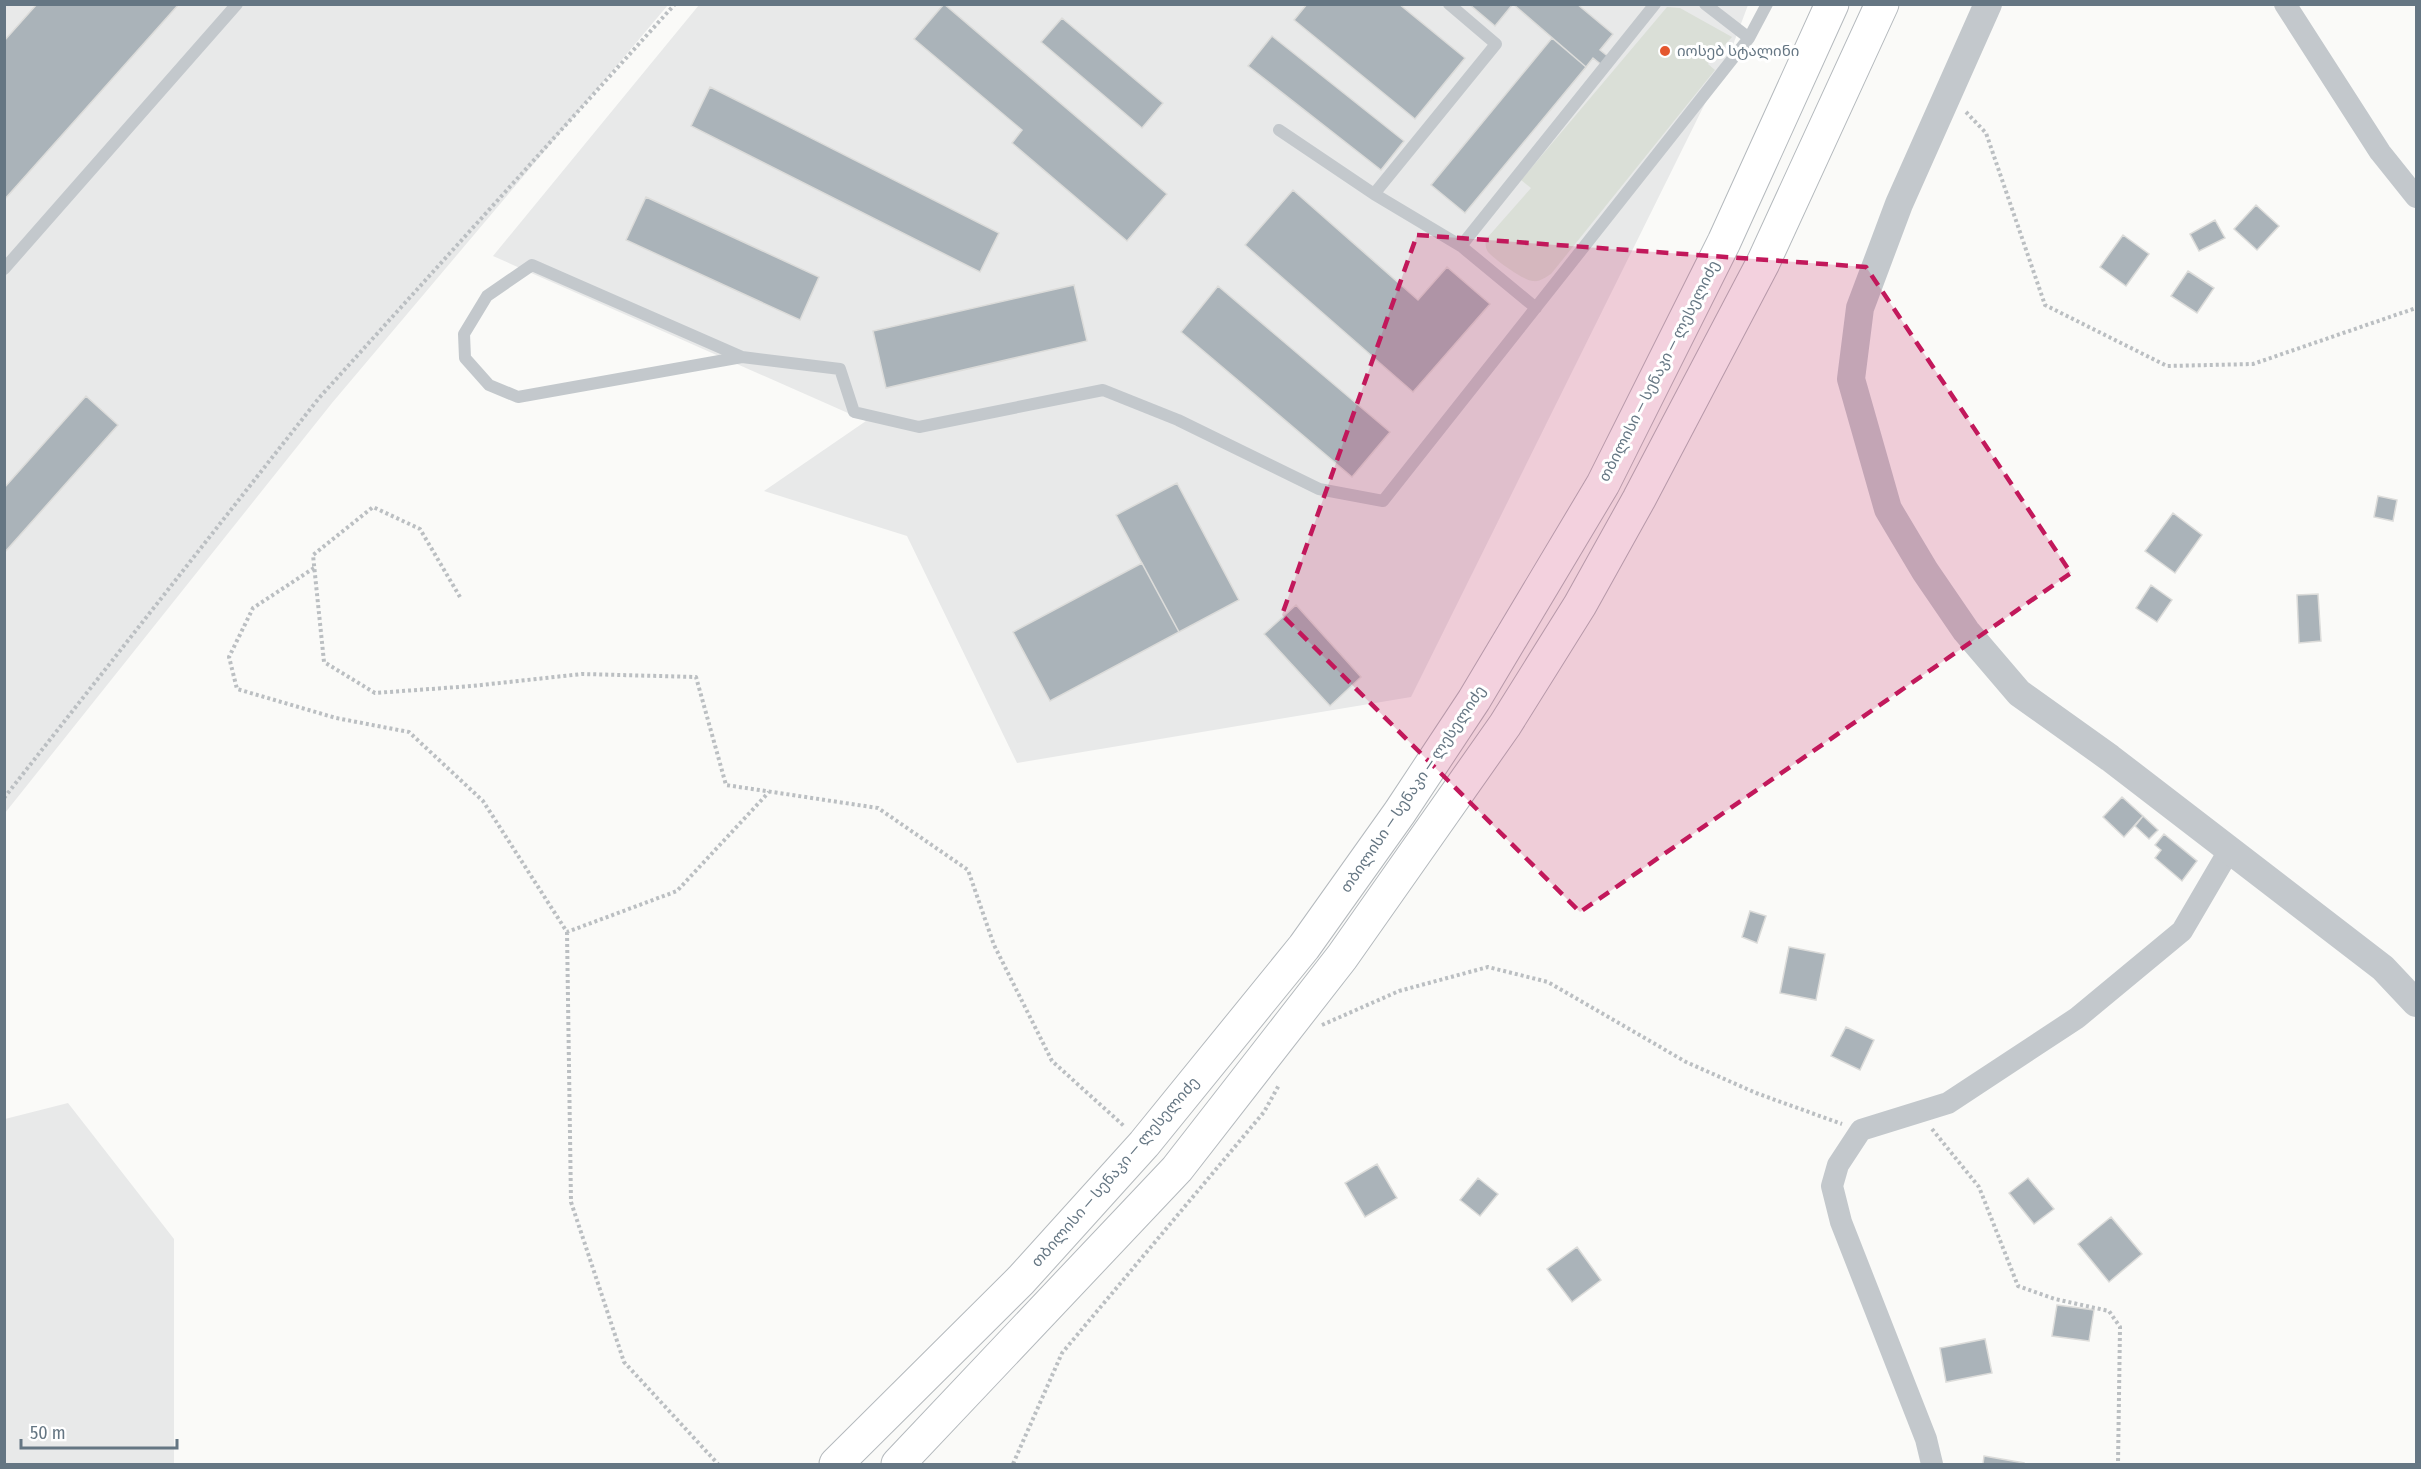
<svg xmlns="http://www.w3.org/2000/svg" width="2421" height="1469" viewBox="0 0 2421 1469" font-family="'Fira Sans Condensed','Noto Sans Georgian',sans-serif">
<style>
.built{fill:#e8e9e9}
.green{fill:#dadfd7}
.building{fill:#aab3b9;stroke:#dcdcda;stroke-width:1.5}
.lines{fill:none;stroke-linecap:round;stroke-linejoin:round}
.motorway-casing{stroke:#b4b9bd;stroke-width:35}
.path{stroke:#bbbfc2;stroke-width:4;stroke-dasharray:3 3;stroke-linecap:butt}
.service{stroke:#c3c8cc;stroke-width:12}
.minor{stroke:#c3c8cc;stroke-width:22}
.tertiary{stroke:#c3c8cc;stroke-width:28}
.motorway{stroke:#fff;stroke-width:33}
.marked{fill:#c2185b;fill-opacity:0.2;stroke:#c2185b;stroke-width:4.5;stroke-dasharray:12 8;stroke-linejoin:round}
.poi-dot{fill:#e4572e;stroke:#fff;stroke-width:2}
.labels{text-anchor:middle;stroke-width:6;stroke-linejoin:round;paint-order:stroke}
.poi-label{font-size:15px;fill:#657683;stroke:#fff;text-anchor:start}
.street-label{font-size:15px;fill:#657683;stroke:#fff}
</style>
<rect width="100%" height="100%" fill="#fafaf8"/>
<!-- built -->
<path class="built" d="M 5,5 L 668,5 L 332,403 L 5,813 Z
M 699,5 L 1748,5 L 1730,53 L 1411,697 L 1017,763 L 907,536 L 764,491 L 866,421 L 493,256 Z
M 68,1103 L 174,1239 L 174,1464 L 5,1464 L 5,1119 Z"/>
<!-- green -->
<path class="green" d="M 1667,7 L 1680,8 L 1732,37 L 1708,64 L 1715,70 L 1551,274 C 1546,277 1540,282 1533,281 C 1524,281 1494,259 1488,252 C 1485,247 1485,242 1487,238 L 1531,188 L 1521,180 Z"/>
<!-- building -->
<path class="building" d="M 37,4 L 179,4 L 4,200 L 4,41 Z
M 944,4 L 1167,194 L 1127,241 L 1012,143 L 1022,130 L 914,39 Z
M 1307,4 L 1399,4 L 1465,58 L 1415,119 L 1294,20 Z
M 1469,4 L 1513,4 L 1495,26 Z
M 1513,4 L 1577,4 L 1613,34 L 1600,50 L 1610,58 L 1603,66 L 1593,58 L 1586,67 Z
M 1062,18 L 1163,103 L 1142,128 L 1041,42 Z
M 1272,36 L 1404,141 L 1381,170 L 1248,66 Z
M 1552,38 L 1586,67 L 1465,213 L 1431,185 Z
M 710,87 L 999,233 L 980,272 L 691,126 Z
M 1293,190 L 1418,300 L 1447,267 L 1490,304 L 1413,392 L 1245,245 Z
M 646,197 L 819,277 L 800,320 L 626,240 Z
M 2256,205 L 2279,226 L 2257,250 L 2234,229 Z
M 2215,220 L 2225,238 L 2199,251 L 2190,234 Z
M 2123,235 L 2149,254 L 2126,286 L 2100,267 Z
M 2188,271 L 2214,288 L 2197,313 L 2171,296 Z
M 1074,285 L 1087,341 L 886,388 L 873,331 Z
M 1218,286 L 1390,432 L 1352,477 L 1181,332 Z
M 86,396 L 118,425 L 4,553 L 4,488 Z
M 1177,483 L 1239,600 L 1179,632 L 1116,515 Z
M 2378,496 L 2397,500 L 2393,521 L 2374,517 Z
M 2173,513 L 2202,535 L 2175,573 L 2145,551 Z
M 1142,563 L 1179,632 L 1050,701 L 1013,632 Z
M 2151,585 L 2172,600 L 2157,622 L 2136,608 Z
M 2318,594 L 2321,641 L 2299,643 L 2297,595 Z
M 1296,605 L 1361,677 L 1330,706 L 1264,634 Z
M 2122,797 L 2143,816 L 2124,837 L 2103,817 Z
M 2143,816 L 2158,830 L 2149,839 L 2135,826 Z
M 2164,834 L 2197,861 L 2182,881 L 2155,858 L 2161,850 L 2155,845 Z
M 1750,911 L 1766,916 L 1757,943 L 1742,937 Z
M 1789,947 L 1825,954 L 1816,1000 L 1780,993 Z
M 1846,1027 L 1874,1040 L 1860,1070 L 1831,1056 Z
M 1377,1164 L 1397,1198 L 1365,1217 L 1345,1183 Z
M 1478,1178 L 1498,1194 L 1480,1216 L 1460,1200 Z
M 2028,1178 L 2054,1209 L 2034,1224 L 2009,1193 Z
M 2111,1217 L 2142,1254 L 2109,1282 L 2078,1244 Z
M 1577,1247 L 1601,1280 L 1572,1302 L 1547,1269 Z
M 2057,1305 L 2094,1310 L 2089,1341 L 2052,1336 Z
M 1985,1339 L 1992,1373 L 1946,1382 L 1940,1348 Z
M 1984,1456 L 2024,1463 L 2024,1464 L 1983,1464 Z"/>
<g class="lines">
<!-- motorway casing -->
<g class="motorway-casing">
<path id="motorway" d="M 836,1464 L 1021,1280 L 1144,1144 L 1304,947 L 1400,812 L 1474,700 L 1603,484 L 1724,242 L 1832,4
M 898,1464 L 1177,1169 L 1342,957 L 1505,725 L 1580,605 L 1639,499 L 1763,263 L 1882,4"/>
</g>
<!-- path -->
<path class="path" d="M 1966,112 L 1986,133 L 2045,305 L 2167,366 L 2253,364 L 2416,308
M 314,568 L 253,608 L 229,657 L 237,689 L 336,718 L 409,732 L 483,801 L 567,932 L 677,891 L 769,792
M 460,597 L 420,529 L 373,507 L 313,555 L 324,662 L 375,693 L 472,686 L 582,674 L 696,677 L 726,785 L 878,808 L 968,870 L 994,945 L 1052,1061 L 1125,1127
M 4,798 L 319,398 L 675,4
M 567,932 L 571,1202 L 624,1362 L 718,1464
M 1322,1025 L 1399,991 L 1488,967 L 1548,982 L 1686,1062 L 1756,1093 L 1842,1124
M 1932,1129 L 1979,1187 L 2018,1286 L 2055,1299 L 2109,1311 L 2120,1327 L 2118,1464
M 1013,1464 L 1062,1353 L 1264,1112 L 1279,1085"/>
<!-- service -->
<path class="service" d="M 1705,4 L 1749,38
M 1279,130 L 1374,194 L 1461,246 L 1536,308
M 1374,194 L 1496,44 L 1449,4
M 1461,246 L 1655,4
M 4,269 L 237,4
M 742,357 L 518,397 L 489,385 L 465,358 L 464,334 L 487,296 L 532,265 L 742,357 L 840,369 L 854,412 L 919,427 L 1103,390 L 1178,420 L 1319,489 L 1383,501 L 1749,38 L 1767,4"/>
<!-- minor -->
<path class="minor" d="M 2285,4 L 2380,152 L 2416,197
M 1932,1464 L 1926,1439 L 1841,1222 L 1832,1186 L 1838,1165 L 1861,1130 L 1948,1103 L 2077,1018 L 2182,931 L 2230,849"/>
<!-- tertiary -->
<path class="tertiary" d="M 1988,4 L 1899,204 L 1860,308 L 1851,379 L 1888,509 L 1925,571 L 1966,631 L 2019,693 L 2110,758 L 2383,968 L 2416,1003"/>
<!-- motorway -->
<use href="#motorway" class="motorway"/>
</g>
<!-- marked area -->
<path class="marked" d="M 1417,235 L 1866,267 L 2071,573 L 1580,912 L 1282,615 Z"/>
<!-- markers -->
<circle class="poi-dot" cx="1665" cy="51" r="6"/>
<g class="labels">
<!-- poi labels -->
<g class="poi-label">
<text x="1677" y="56">იოსებ სტალინი</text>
</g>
<!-- street labels -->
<g class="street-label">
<text transform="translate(1659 371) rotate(-63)" y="5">თბილისი — სენაკი — ლესელიძე</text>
<text transform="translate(1413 789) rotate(-56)" y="5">თბილისი — სენაკი — ლესელიძე</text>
<text transform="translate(1115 1172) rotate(-49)" y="5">თბილისი — სენაკი — ლესელიძე</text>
</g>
</g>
<!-- border -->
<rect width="2421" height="1469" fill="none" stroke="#657683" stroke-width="12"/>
<!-- scale -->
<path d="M21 1439v9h156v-9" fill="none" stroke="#657683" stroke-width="3"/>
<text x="30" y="1439" font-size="18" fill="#657683" stroke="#ffffff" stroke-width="4.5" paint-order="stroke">50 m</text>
</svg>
